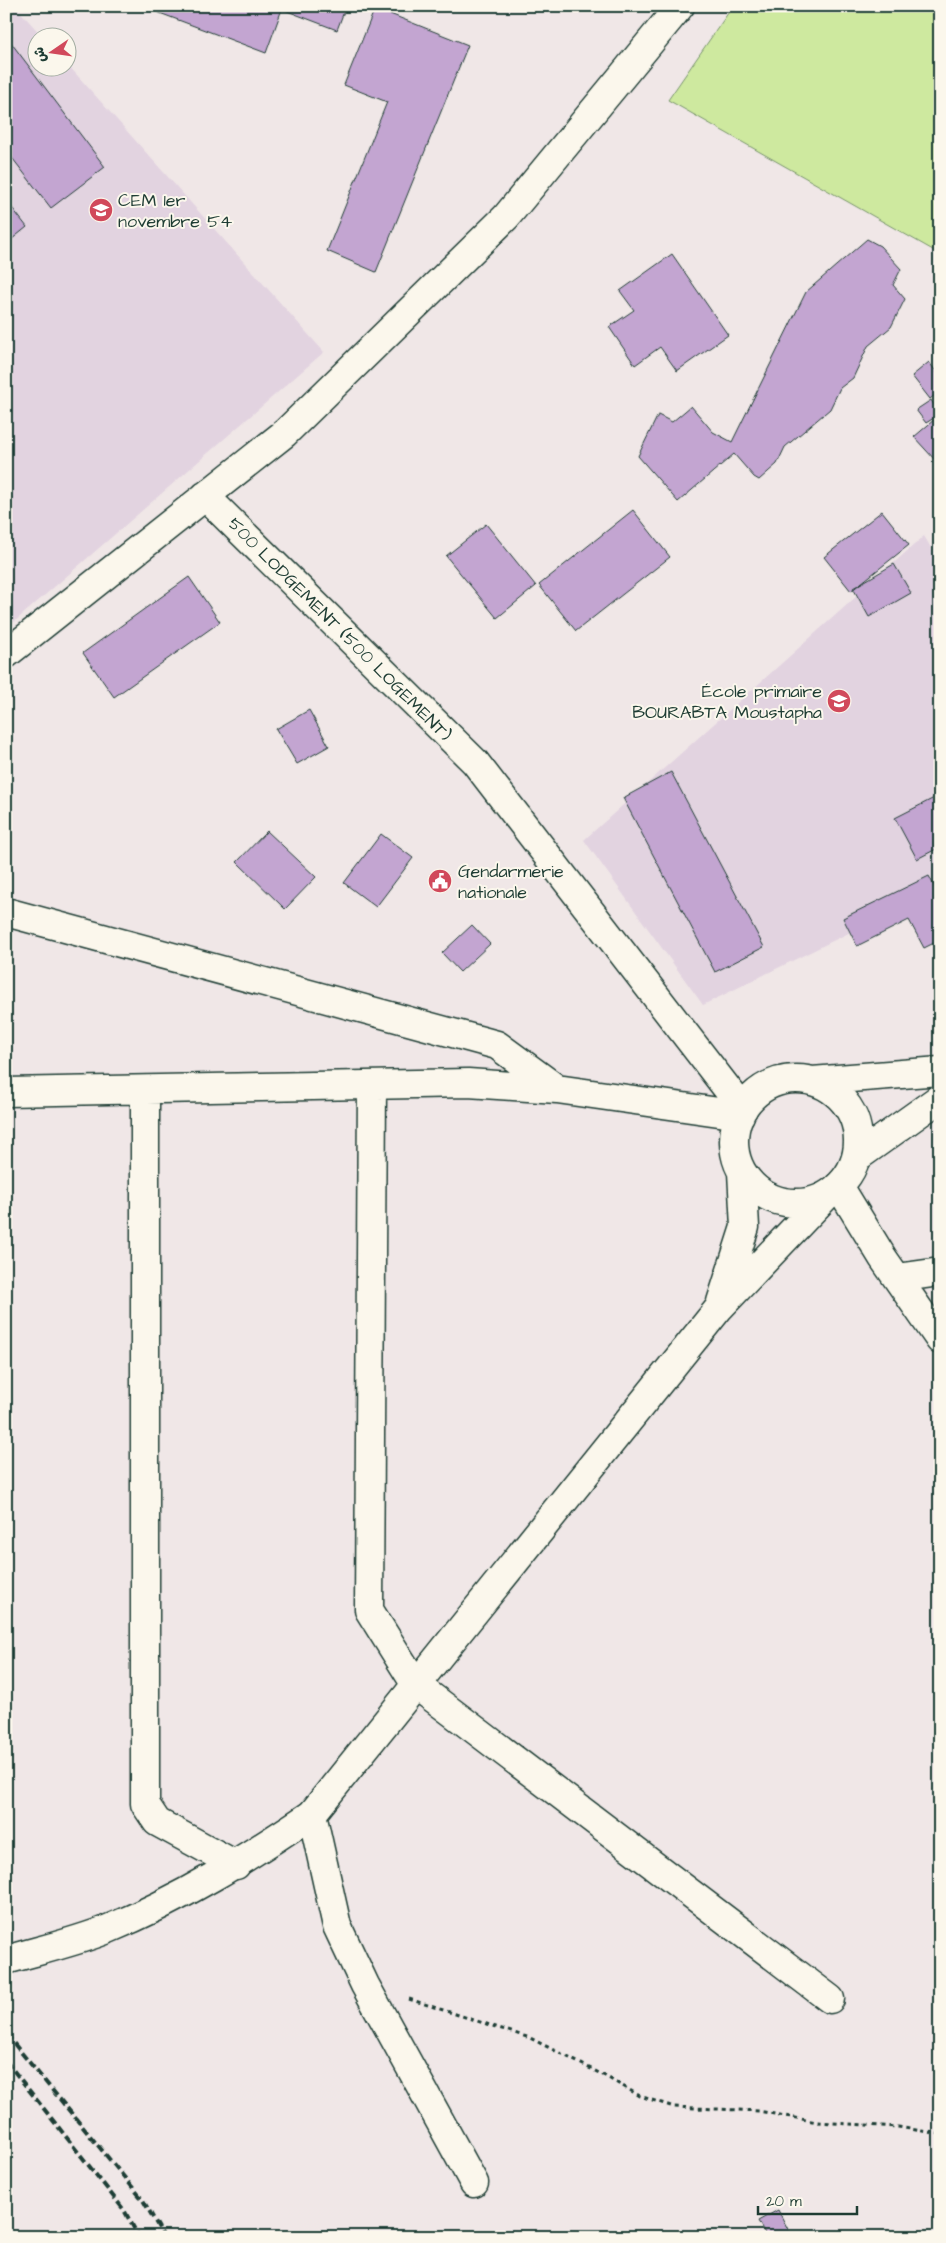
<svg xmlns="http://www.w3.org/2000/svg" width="946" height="2243" viewBox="0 0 946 2243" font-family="'Architects Daughter','Playpen Sans Arabic',sans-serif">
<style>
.built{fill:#e2d3e0}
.green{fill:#cee99f;stroke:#76936a}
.building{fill:#c3a5d1;stroke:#1f3d34}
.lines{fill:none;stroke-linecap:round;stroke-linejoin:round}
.minor-casing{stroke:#1f3d34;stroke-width:31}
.major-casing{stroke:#1f3d34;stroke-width:31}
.path{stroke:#1f3d34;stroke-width:3;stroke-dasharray:4 4;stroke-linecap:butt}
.minor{stroke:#fbf7ec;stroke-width:28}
.major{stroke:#fbf7ec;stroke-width:28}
.rail{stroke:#1f3d34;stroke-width:4;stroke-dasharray:8 4;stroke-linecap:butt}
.labels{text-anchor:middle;stroke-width:4;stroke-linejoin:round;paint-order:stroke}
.poi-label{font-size:18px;fill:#1f3d34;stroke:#fbf7ec;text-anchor:start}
.street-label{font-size:18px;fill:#1f3d34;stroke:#fbf7ec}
</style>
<rect width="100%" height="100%" fill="#f0e7e7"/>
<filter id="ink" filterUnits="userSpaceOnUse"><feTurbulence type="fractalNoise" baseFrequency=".02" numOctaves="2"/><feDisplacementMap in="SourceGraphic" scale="10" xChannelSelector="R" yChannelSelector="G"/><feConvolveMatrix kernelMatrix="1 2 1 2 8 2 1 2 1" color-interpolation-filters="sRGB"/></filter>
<g filter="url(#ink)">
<!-- built -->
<path class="built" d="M 6,6 L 15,6 L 43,37 L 38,38 L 38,68 L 68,68 L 68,65 L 324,352 L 6,629 Z
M 924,536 L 940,563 L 940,888 L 703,1005 L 584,840 Z"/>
<!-- green -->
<path class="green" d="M 733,6 L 940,6 L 940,254 L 668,100 Z"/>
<!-- building -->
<path class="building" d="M 141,6 L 346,6 L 337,30 L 282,9 L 266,53 Z
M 375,8 L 468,45 L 376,272 L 327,251 L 387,102 L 344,85 Z
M 6,36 L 105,167 L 51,208 L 6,150 Z
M 6,200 L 27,227 L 6,244 Z
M 867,239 L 880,246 L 901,269 L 893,285 L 905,299 L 891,327 L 868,346 L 853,378 L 840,388 L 830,409 L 785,447 L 777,464 L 759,480 L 754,477 L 734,454 L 678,502 L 638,456 L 658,415 L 672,422 L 691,406 L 713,432 L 732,442 L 806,292 Z
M 672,254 L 728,335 L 677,371 L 660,347 L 635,365 L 609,327 L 634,310 L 620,291 Z
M 929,362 L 940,377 L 940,391 L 930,399 L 912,376 Z
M 931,400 L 940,414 L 926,423 L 916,410 Z
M 935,419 L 940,424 L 940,458 L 936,461 L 914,437 Z
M 633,510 L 670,557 L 576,631 L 539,585 Z
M 882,511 L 909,545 L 851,591 L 824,557 Z
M 486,524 L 536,586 L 497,618 L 446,556 Z
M 894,564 L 911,593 L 869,617 L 853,588 Z
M 189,577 L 220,622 L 114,697 L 83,653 Z
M 309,710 L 329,746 L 297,764 L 276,729 Z
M 671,772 L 764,947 L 715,972 L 623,798 Z
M 940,795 L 940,847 L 917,859 L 895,818 Z
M 267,831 L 316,877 L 285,909 L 237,862 Z
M 381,834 L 413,858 L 376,907 L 344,883 Z
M 929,876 L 940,897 L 940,940 L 924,948 L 909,920 L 857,946 L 843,918 Z
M 472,925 L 490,944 L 460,972 L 442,953 Z
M 778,2210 L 792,2237 L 767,2237 L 758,2221 Z"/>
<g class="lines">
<!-- minor casing -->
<g class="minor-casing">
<path id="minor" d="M 205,496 L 475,762 L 743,1109
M 6,654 L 285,433 L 506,217 L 680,6
M 6,912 L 497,1045 L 557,1089 L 740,1115
M 372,1085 L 369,1610 L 416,1685 L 830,1999
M 145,1090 L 145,1804 L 157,1822 L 236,1865
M 6,1092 L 468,1083 L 557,1089
M 839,1186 L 883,1258 L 940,1340
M 897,1278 L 940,1272
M 312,1814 L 337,1926 L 365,1985 L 474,2183"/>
</g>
<!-- major casing -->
<g class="major-casing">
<path id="major" d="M734 1141a62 62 0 1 1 124 0a62 62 0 1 1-124 0Z
M 812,1081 L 940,1071
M 856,1158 L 940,1098
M 721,1302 L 745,1227 L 742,1172
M 6,1960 C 40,1950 76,1942 108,1929 C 181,1899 247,1858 312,1814 L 719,1308 L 826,1196"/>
</g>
<!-- path -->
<path class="path" d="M 409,1999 L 530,2038 L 605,2076 L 640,2096 L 674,2107 L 759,2111 L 817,2122 L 898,2127 L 940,2134"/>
<!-- minor -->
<use href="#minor" class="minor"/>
<!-- major -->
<use href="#major" class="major"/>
<!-- rail -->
<path class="rail" d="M 6,2034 L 143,2200 L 164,2237
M 6,2061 L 124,2210 L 139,2237"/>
</g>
</g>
<!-- icons -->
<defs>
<g id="school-disc" transform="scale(1.25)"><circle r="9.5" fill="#d1495b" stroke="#fbf7ec"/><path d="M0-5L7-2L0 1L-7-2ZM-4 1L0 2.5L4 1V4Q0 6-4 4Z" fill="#fff"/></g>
<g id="civic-disc" transform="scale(1.25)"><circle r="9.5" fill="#d1495b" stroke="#fbf7ec"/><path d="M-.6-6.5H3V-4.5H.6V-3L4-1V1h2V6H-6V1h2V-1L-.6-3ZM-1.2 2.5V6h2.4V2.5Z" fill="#fff"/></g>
</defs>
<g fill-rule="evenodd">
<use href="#school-disc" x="101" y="210"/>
<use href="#school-disc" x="839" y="701"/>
<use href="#civic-disc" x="440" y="881"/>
</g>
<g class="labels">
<!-- poi labels -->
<g class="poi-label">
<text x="118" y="206">CEM 1er<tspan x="118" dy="21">novembre 54</tspan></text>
<text x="822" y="697" text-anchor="end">École primaire<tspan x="822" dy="21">BOURABTA Moustapha</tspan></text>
<text x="458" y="877">Gendarmerie<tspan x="458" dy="21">nationale</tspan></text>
</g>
<!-- street labels -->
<g class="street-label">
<text transform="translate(340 629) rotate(45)" y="6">500 LODGEMENT (500 LOGEMENT)</text>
</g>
</g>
<!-- margin -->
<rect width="946" height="2243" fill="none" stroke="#fbf7ec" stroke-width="25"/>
<rect x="12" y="12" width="921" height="2218" fill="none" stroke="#1f3d34" stroke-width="2" filter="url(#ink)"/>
<!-- north arrow -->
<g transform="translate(52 52) rotate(257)"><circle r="24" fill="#fbf7ec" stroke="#a3ada2"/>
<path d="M0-4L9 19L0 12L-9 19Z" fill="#d1495b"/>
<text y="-8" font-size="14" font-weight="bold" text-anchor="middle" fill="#1f3d34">ش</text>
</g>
<!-- scale -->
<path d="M758 2206v8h99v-8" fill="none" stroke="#1f3d34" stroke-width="2.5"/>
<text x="766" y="2206" font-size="15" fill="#1f3d34" stroke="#fbf7ec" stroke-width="4" paint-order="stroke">20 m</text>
</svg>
